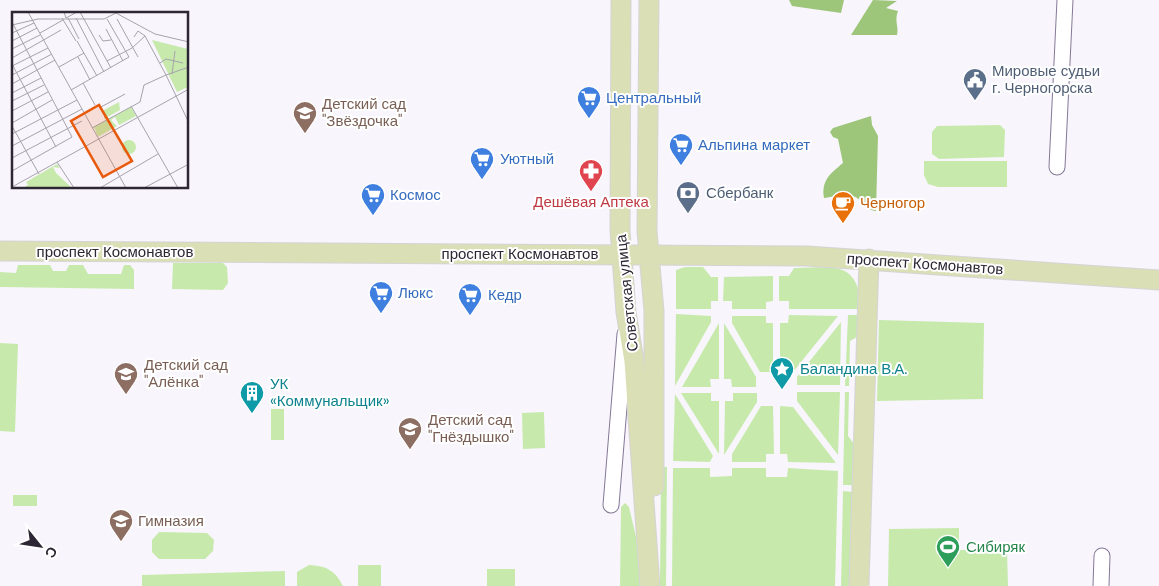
<svg xmlns="http://www.w3.org/2000/svg" width="1159" height="586" viewBox="0 0 1159 586" font-family="'DM Sans',sans-serif">
<style>
.green{fill:#c7eaac}
.forest{fill:#9dc67a}
.lines{fill:none;stroke-linecap:round;stroke-linejoin:round}
.minor-casing{stroke:#857997;stroke-width:17}
.major-casing{stroke:#d5d4d6;stroke-width:21}
.minor{stroke:#fff;stroke-width:15}
.major{stroke:#dadfb5;stroke-width:19}
.labels{text-anchor:middle;stroke-width:4;stroke-linejoin:round;paint-order:stroke}
.service-label{font-size:15px;fill:#4e5e75;stroke:#fff;text-anchor:start}
.shop-label{font-size:15px;fill:#366cbe;stroke:#fff;text-anchor:start}
.education-label{font-size:15px;fill:#785e54;stroke:#fff;text-anchor:start}
.health-label{font-size:15px;fill:#be3a42;stroke:#fff}
.food-label{font-size:15px;fill:#c56008;stroke:#fff;text-anchor:start}
.street-label{font-size:15px;fill:#2c2733;stroke:#fff}
.culture-label{font-size:15px;fill:#0d838f;stroke:#fff;text-anchor:start}
.leisure-label{font-size:15px;fill:#27864d;stroke:#fff;text-anchor:start}
.inset-road{fill:none;stroke:#a6a3ac;stroke-width:1}
.view{fill:#e8590c;fill-opacity:0.15;stroke:#e8590c;stroke-width:2.5}
.inset-edge{fill:none;stroke:#2c2733;stroke-width:2.5}
</style>
<rect width="100%" height="100%" fill="#f8f5fc"/>
<!-- green -->
<path class="green" d="M 1000,125 L 1005,130 L 1004,157 L 939,159 L 932,154 L 932,132 L 937,126 Z
M 924,161 L 1007,161 L 1007,187 L 938,187 L 928,184 L 924,175 Z
M 173,263 L 223,263 L 227,267 L 228,283 L 223,290 L 172,289 Z
M 18,265 L 50,265 L 53,271 L 66,271 L 69,265 L 83,265 L 88,274 L 121,274 L 124,265 L 130,265 L 134,270 L 134,289 L 0,287 L 0,272 L 16,273 Z
M 685,267 L 703,267 L 711,277 L 718,277 L 718,301 L 711,301 L 711,309 L 676,309 L 676,270 Z
M 794,268 C 835,268 857,259 862,309 L 789,309 L 789,301 L 779,301 L 779,276 L 789,276 Z
M 773,276 L 773,301 L 766,302 L 766,309 L 732,309 L 732,301 L 723,301 L 724,277 Z
M 676,314 L 711,316 L 711,322 L 675,386 Z
M 789,315 L 838,316 L 793,372 L 780,371 L 780,323 L 788,323 Z
M 848,315 L 861,315 L 857,337 L 850,341 L 849,386 L 845,386 Z
M 732,316 L 766,316 L 766,323 L 773,323 L 773,372 L 760,372 L 732,323 Z
M 879,320 L 984,323 L 983,399 L 877,401 Z
M 841,322 L 840,385 L 797,385 L 797,377 Z
M 719,323 L 719,379 L 710,379 L 711,387 L 682,387 Z
M 724,323 L 756,377 L 756,387 L 732,387 L 731,379 L 724,379 Z
M 0,343 L 18,344 L 15,432 L 0,431 Z
M 797,392 L 840,392 L 838,455 L 797,401 Z
M 845,392 L 849,392 L 848,436 L 855,445 L 854,485 L 843,485 Z
M 681,393 L 711,393 L 711,401 L 719,401 L 719,454 Z
M 733,393 L 757,393 L 757,402 L 724,455 L 725,401 L 733,401 Z
M 675,394 L 713,456 L 710,462 L 673,461 Z
M 761,406 L 773,406 L 774,454 L 766,454 L 766,462 L 732,462 L 732,454 Z
M 780,406 L 793,407 L 836,463 L 788,462 L 787,454 L 780,454 Z
M 271,409 L 284,409 L 284,440 L 271,440 Z
M 544,412 L 545,448 L 523,449 L 522,413 Z
M 661,467 L 667,467 L 666,586 L 660,586 Z
M 673,468 L 710,468 L 710,477 L 732,476 L 732,468 L 766,468 L 766,477 L 787,477 L 788,468 L 838,471 L 835,586 L 672,586 Z
M 843,491 L 853,492 L 851,586 L 841,586 Z
M 13,495 L 37,495 L 37,506 L 13,506 Z
M 625,503 L 629,507 L 642,562 L 642,586 L 620,586 L 621,507 Z
M 959,528 L 959,550 L 1007,550 L 1008,586 L 888,586 L 889,529 Z
M 159,532 L 207,533 L 214,540 L 213,551 L 205,559 L 159,559 L 152,552 L 152,540 Z
M 309,565 C 326,566 335,570 343,586 L 297,586 L 297,572 Z
M 358,565 L 381,565 L 381,586 L 358,586 Z
M 487,569 L 515,569 L 515,586 L 487,586 Z
M 285,571 L 285,586 L 142,586 L 142,575 Z"/>
<!-- forest -->
<path class="forest" d="M 789,0 L 844,0 L 841,13 L 792,6 Z
M 873,0 L 897,1 L 886,8 L 898,11 C 894,21 899,26 897,35 L 851,35 Z
M 871,116 L 872,125 L 878,136 L 876,211 C 864,210 863,199 853,196 C 845,193 832,197 824,198 C 821,180 831,173 843,163 L 838,139 L 833,137 L 830,132 L 833,128 Z"/>
<g class="lines">
<!-- minor casing -->
<g class="minor-casing">
<path id="minor" d="M 1057,167 L 1065,0
M 611,505 L 625,334
M 1101,586 L 1102,556"/>
</g>
<!-- major casing -->
<g class="major-casing">
<path id="major" d="M 621,0 L 620,230 L 626,312 L 634,361 L 650,586
M 649,0 L 647,231 L 654,311 L 654,486
M 0,251 L 807,256 L 1159,280
M 859,586 L 869,259"/>
</g>
<!-- minor -->
<use href="#minor" class="minor"/>
<!-- major -->
<use href="#major" class="major"/>
</g>
<!-- icons -->
<defs>
<g id="civic-pin" transform="scale(1.25)"><path d="M0 17L-7.5 6A9.5 9.5 0 1 1 7.5 6Z" fill="#5c6f8a" stroke="#fff"/><path d="M-.6-6.5H3V-4.5H.6V-3L4-1V1h2V6H-6V1h2V-1L-.6-3ZM-1.2 2.5V6h2.4V2.5Z" fill="#fff"/></g>
<g id="supermarket-pin" transform="scale(1.25)"><path d="M0 17L-7.5 6A9.5 9.5 0 1 1 7.5 6Z" fill="#3f7fe0" stroke="#fff"/><path d="M-6-5.5h2.5l.6 2H6L4.5 2H-2.5L-4.4-4H-6ZM-1.5 3.2a1.3 1.3 0 1 0 .1 0ZM3 3.2a1.3 1.3 0 1 0 .1 0Z" fill="#fff"/></g>
<g id="school-pin" transform="scale(1.25)"><path d="M0 17L-7.5 6A9.5 9.5 0 1 1 7.5 6Z" fill="#8d6e63" stroke="#fff"/><path d="M0-5L7-2L0 1L-7-2ZM-4 1L0 2.5L4 1V4Q0 6-4 4Z" fill="#fff"/></g>
<g id="pharmacy-pin" transform="scale(1.25)"><path d="M0 17L-7.5 6A9.5 9.5 0 1 1 7.5 6Z" fill="#e0444e" stroke="#fff"/><path d="M-2-6h4v4h4v4h-4v4h-4v-4h-4v-4h4Z" fill="#fff"/></g>
<g id="bank-pin" transform="scale(1.25)"><path d="M0 17L-7.5 6A9.5 9.5 0 1 1 7.5 6Z" fill="#5c6f8a" stroke="#fff"/><path d="M-6-4H6V4H-6ZM0-2.3a2.3 2.3 0 1 0 0 4.6a2.3 2.3 0 1 0 0-4.6Z" fill="#fff"/></g>
<g id="cafe-pin" transform="scale(1.25)"><path d="M0 17L-7.5 6A9.5 9.5 0 1 1 7.5 6Z" fill="#e8710a" stroke="#fff"/><path d="M-5.5-4.5H6V0H3Q3 3.5 0 3.5H-2.5Q-5.5 3.5-5.5 0ZM3-3.2v2h1.7v-2ZM-6 4.5H4V6H-6Z" fill="#fff"/></g>
<g id="sight-pin" transform="scale(1.25)"><path d="M0 17L-7.5 6A9.5 9.5 0 1 1 7.5 6Z" fill="#0f9aa8" stroke="#fff"/><path d="M0-6L1.8-2.2L6-1.7L2.9 1.2L3.7 5.4L0 3.3L-3.7 5.4L-2.9 1.2L-6-1.7L-1.8-2.2Z" fill="#fff"/></g>
<g id="building-pin" transform="scale(1.25)"><path d="M0 17L-7.5 6A9.5 9.5 0 1 1 7.5 6Z" fill="#0f9aa8" stroke="#fff"/><path d="M-4-6H4V6H1V3H-1V6H-4ZM-2.5-4.3h1.7v1.8h-1.7ZM.8-4.3h1.7v1.8H.8ZM-2.5-1h1.7V.8h-1.7ZM.8-1h1.7V.8H.8Z" fill="#fff"/></g>
<g id="stadium-pin" transform="scale(1.25)"><path d="M0 17L-7.5 6A9.5 9.5 0 1 1 7.5 6Z" fill="#2e9e5b" stroke="#fff"/><path d="M0-5a6.5 5 0 1 0 0 10a6.5 5 0 1 0 0-10ZM-3.5-1.8h7v3.6h-7Z" fill="#fff"/></g>
</defs>
<g fill-rule="evenodd">
<use href="#civic-pin" x="975" y="80"/>
<use href="#supermarket-pin" x="589" y="98"/>
<use href="#school-pin" x="305" y="113"/>
<use href="#supermarket-pin" x="681" y="145"/>
<use href="#supermarket-pin" x="482" y="159"/>
<use href="#pharmacy-pin" x="591" y="171"/>
<use href="#bank-pin" x="688" y="193"/>
<use href="#supermarket-pin" x="373" y="195"/>
<use href="#cafe-pin" x="843" y="203"/>
<use href="#supermarket-pin" x="381" y="293"/>
<use href="#supermarket-pin" x="470" y="295"/>
<use href="#sight-pin" x="782" y="369"/>
<use href="#school-pin" x="126" y="374"/>
<use href="#building-pin" x="252" y="393"/>
<use href="#school-pin" x="410" y="429"/>
<use href="#school-pin" x="121" y="521"/>
<use href="#stadium-pin" x="948" y="547"/>
</g>
<g class="labels">
<!-- service labels -->
<g class="service-label">
<text x="992" y="76">Мировые судьи<tspan x="992" dy="17">г. Черногорска</tspan></text>
<text x="706" y="198">Сбербанк</text>
</g>
<!-- shop labels -->
<g class="shop-label">
<text x="606" y="103">Центральный</text>
<text x="698" y="150">Альпина маркет</text>
<text x="500" y="164">Уютный</text>
<text x="390" y="200">Космос</text>
<text x="398" y="298">Люкс</text>
<text x="488" y="300">Кедр</text>
</g>
<!-- education labels -->
<g class="education-label">
<text x="322" y="109">Детский сад<tspan x="322" dy="17">"Звёздочка"</tspan></text>
<text x="144" y="370">Детский сад<tspan x="144" dy="17">"Алёнка"</tspan></text>
<text x="428" y="425">Детский сад<tspan x="428" dy="17">"Гнёздышко"</tspan></text>
<text x="138" y="526">Гимназия</text>
</g>
<!-- health labels -->
<g class="health-label">
<text x="591" y="207">Дешёвая Аптека</text>
</g>
<!-- food labels -->
<g class="food-label">
<text x="860" y="208">Черногор</text>
</g>
<!-- street labels -->
<g class="street-label">
<text x="115" y="257">проспект Космонавтов</text>
<text x="520" y="259">проспект Космонавтов</text>
<text transform="translate(925 264) rotate(4)" y="5">проспект Космонавтов</text>
<text transform="translate(627 293) rotate(-96)" y="5">Советская улица</text>
</g>
<!-- culture labels -->
<g class="culture-label">
<text x="800" y="374">Баландина В.А.</text>
<text x="270" y="389">УК<tspan x="270" dy="17">«Коммунальщик»</tspan></text>
</g>
<!-- leisure labels -->
<g class="leisure-label">
<text x="966" y="552">Сибиряк</text>
</g>
</g>
<!-- overview -->
<g transform="translate(12 12)">
<rect width="176" height="176" fill="#f8f5fc"/>
<path d="M 140,28 L 176,37 L 176,75 L 165,80 ZM 107,90 L 108,98 L 92,107 L 92,98 ZM 119,95 L 124,104 L 107,113 L 103,105 L 99,108 L 105,114 L 86,125 L 82,115 ZM110 135a7 7 0 1 1 14 0a7 7 0 1 1-14 0ZM 45,152 L 48,156 L 41,155 L 44,161 L 60,176 L 11,176 L 16,173 L 14,170 Z" fill="#c7eaac"/>
<path class="inset-road" d="M 16,0 L 114,176M 52,0 L 54,6 L 65,0M 68,0 L 99,56M 102,0 L 143,22 L 177,30M 50,6 L 64,29M 56,6 L 67,27M 64,6 L 92,60M 105,7 L 126,45M 0,10 L 60,125 L 0,159M 0,13 L 26,7 L 92,7 L 104,1M 94,17 L 111,49M 0,21 L 22,11M 28,21 L 51,8M 87,23 L 91,29 L 99,28M 122,25 L 126,19 L 133,24 L 154,63 L 177,55M 0,29 L 25,16M 65,29 L 85,64M 0,37 L 28,23M 66,45 L 78,68M 0,46 L 49,18M 95,49 L 120,36 L 133,24M 148,51 L 154,47 L 171,51M 0,52 L 44,135M 0,54 L 36,36M 47,55 L 72,41M 160,62 L 163,39M 0,63 L 40,42M 71,71 L 83,93M 0,72 L 43,48M 59,78 L 117,45 L 95,7M 0,81 L 29,66M 0,89 L 32,73M 119,94 L 166,176M 87,96 L 113,82M 0,99 L 36,80M 0,111 L 40,88M 0,114 L 27,162M 80,116 L 128,90 L 132,73 L 154,63 L 177,111M 0,122 L 65,88M 0,134 L 70,97M 0,146 L 70,109M 45,150 L 62,176M 0,175 L 177,77M 88,176 L 146,142M 132,176 L 177,152"/>
<path class="view" d="M 87,93 L 120,149 L 91,165 L 59,109 Z"/>
<rect width="176" height="176" class="inset-edge"/>
</g>
<!-- north arrow -->
<g transform="translate(40 546) rotate(120)" stroke="#ffffff" stroke-width="4" paint-order="stroke">
<path d="M0-4L9 19L0 12L-9 19Z" fill="#2c2733"/>
<text y="-8" font-size="14" font-weight="bold" text-anchor="middle" fill="#2c2733">С</text>
</g>
</svg>
